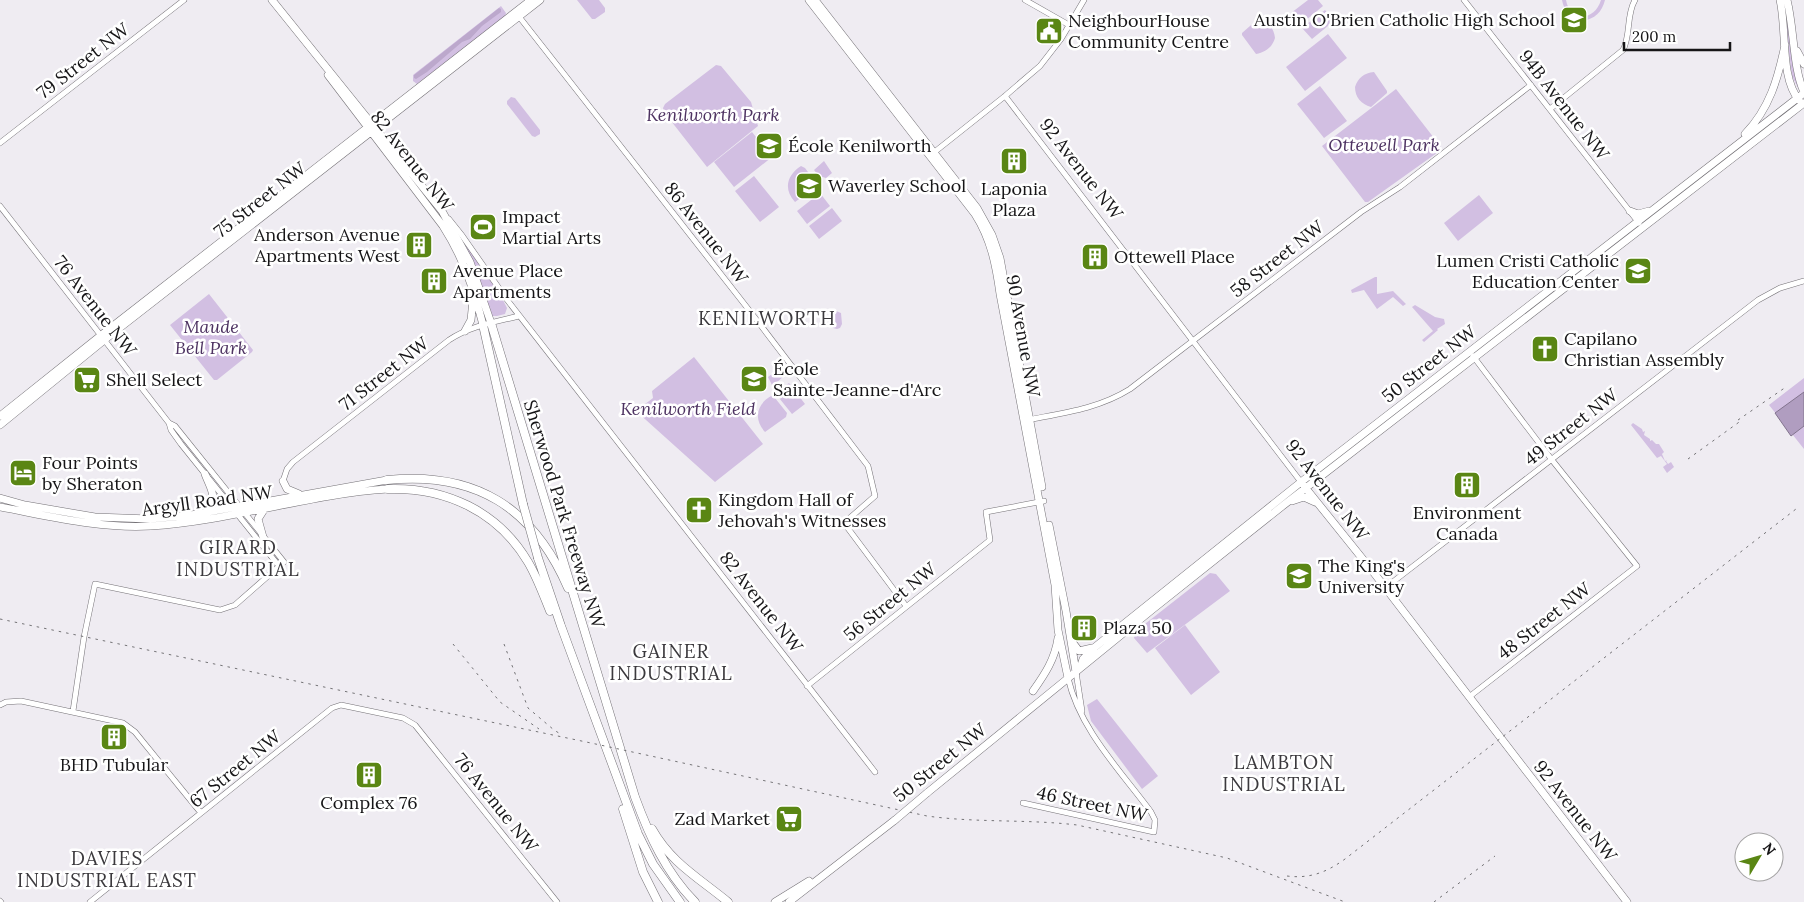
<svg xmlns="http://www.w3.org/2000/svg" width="1804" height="902" viewBox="0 0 1804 902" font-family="Lora,serif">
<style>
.green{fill:#d2bfe2}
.forest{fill:#bca8cc}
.water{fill:#b09dc0;stroke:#82748d}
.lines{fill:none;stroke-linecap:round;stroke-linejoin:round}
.minor-casing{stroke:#757277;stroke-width:6}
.major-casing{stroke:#757277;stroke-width:8}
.highway-casing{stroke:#757277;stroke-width:9}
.minor{stroke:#fff;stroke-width:5}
.major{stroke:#fff;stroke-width:7}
.highway{stroke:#fff;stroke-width:8}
.rail{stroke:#747376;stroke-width:1;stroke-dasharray:2.5 5;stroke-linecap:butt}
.major-bridge-casing{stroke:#757277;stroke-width:8;stroke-linecap:butt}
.highway-bridge-casing{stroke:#757277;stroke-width:9;stroke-linecap:butt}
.major-bridge{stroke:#fff;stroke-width:7}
.highway-bridge{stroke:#fff;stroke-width:8}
.labels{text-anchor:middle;stroke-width:5;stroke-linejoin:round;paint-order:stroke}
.poi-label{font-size:18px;fill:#161517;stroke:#fff;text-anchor:start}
.street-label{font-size:18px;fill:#161517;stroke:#fff}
.park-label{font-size:18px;font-style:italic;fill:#4d3261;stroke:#fff}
.neighbourhood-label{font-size:19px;letter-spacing:1px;fill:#3b393d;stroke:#fff}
</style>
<rect width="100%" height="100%" fill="#efecf2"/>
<!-- green -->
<path class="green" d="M 577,0 L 599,0 L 605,8 L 605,12 L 595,19 L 592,19 Z
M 1308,0 L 1318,0 L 1323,6 L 1300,25 L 1291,13 Z
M 1562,0 L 1566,0 C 1570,23 1595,21 1601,0 L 1605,0 C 1602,12 1595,19 1582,21 C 1571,19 1564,11 1562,0 Z
M 1782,0 L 1784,0 L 1799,90 L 1792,76 Z
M 501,6 L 506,13 L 505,17 L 417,84 L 413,81 L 413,75 Z
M 1325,10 L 1334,21 L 1312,39 L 1302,28 Z
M 1258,19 C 1268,21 1274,28 1275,38 C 1272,48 1265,52 1256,54 L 1242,35 L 1242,33 Z
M 1328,34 L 1347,58 L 1305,91 L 1286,67 Z
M 716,65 L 721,66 L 751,102 L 758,126 L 707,167 L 664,112 L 663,108 L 665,104 Z
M 1374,72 L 1387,91 L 1387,93 L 1371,107 C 1361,104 1355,97 1355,87 C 1358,78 1364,73 1374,72 Z
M 1320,86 L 1347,121 L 1324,138 L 1297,104 Z
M 1396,89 L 1441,147 L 1441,150 L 1368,202 L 1365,202 L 1322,146 Z
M 511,97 L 515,98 L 540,130 L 540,134 L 535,137 L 532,136 L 507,104 L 507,101 Z
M 752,132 L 772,157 L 734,187 L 714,162 Z
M 824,161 L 832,173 L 826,178 L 819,176 L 814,170 Z
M 801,166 L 805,168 L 817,184 L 816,187 L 795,202 C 783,189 787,175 801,166 Z
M 754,176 L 779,207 L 760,222 L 735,191 Z
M 820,193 L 830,206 L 807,224 L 797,211 Z
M 1479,195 L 1493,213 L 1458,241 L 1444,223 Z
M 832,208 L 842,221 L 819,239 L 809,226 Z
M 460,235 L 501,296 L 507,308 L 505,314 L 497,316 L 492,316 L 473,263 Z
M 1375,277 L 1377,277 L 1377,294 L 1393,291 L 1406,304 L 1403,306 L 1393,297 L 1377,309 L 1364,290 L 1352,293 L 1351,290 Z
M 209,294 L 253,350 L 252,352 L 217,380 L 214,380 L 170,325 Z
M 1415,305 L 1435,317 L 1444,319 L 1445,324 L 1437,329 L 1438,330 L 1424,342 L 1422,340 L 1433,331 L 1412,307 Z
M 836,311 L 841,313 L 842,324 L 840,328 L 837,329 L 833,328 L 827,319 Z
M 694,357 L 763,444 L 715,482 L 636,411 L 653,398 L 652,391 Z
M 783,366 L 787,372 L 786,374 L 774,385 L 772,385 L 768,377 Z
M 1804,378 L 1804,449 L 1769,405 Z
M 789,383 L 805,404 L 792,414 L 775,393 Z
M 771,396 L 775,398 L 787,413 L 786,417 L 765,432 C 753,419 757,404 771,396 Z
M 1633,423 L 1642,429 L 1643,432 L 1645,431 L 1644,435 L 1650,439 L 1650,441 L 1652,440 L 1656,444 L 1659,444 L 1664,452 L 1662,454 L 1665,461 L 1667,460 L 1666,461 L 1668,464 L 1671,462 L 1674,467 L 1667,473 L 1663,467 L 1667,464 L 1661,456 L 1657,458 L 1631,425 Z
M 1210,573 L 1216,574 L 1230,591 L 1147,653 L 1134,638 L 1136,631 Z
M 1185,625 L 1220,672 L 1191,695 L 1155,648 Z
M 1097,699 L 1158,776 L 1142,789 L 1091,721 L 1087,705 Z"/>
<!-- forest -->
<path class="forest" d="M 499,8 L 501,9 L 501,12 L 482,26 L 470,39 L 462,42 L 427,72 L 416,79 L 414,78 L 414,75 Z"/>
<!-- water -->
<path class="water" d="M 1804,392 L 1804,426 L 1791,436 L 1775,413 Z"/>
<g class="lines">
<!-- minor casing -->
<g class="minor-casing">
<path id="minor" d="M 1025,0 L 1069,25
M 1464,0 L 1639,223
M 517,14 L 749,310 L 868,466 L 875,496 L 844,523 L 906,606
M 1005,96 L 1301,482
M 1550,109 L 1623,50 C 1631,35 1626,15 1635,0
M 0,143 L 184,0
M 932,154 L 1005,96 L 1040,66 L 1061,39 L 1084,0
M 0,206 L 169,423 L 171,430 L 181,444 L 279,566
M 449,219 L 461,234 L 508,301 L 875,772
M 1027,420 C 1063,413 1098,409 1130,389 L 1361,212 L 1400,187 L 1531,85
M 283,481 L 287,469 L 293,462 L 449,340 C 470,326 495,322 519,316
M 1385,588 L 1758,300 L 1780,288 L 1804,281
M 1076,672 L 1082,711
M 807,686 L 990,540 L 986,512 L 1044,501
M 1469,697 L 1637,566 L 1552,460 L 1473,356
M 0,705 L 6,702 L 21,701 L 123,723 L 135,732 L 201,813
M 73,711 L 84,637 L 95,584 L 220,610 L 235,605 L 284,562 L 175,426 L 169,423
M 1023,803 L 1154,832 L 1155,820 L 1151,812 C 1120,770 1080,730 1068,678
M 0,901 L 1,902
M 90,902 L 332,708 L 341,705 L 403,718 L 415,725 L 557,902"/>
</g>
<!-- major casing -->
<g class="major-casing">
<path id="major" d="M 272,0 L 442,211 L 470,262 L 491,323
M 809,0 L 975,214 C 991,239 996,265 1000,294 L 1055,585 L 1058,630 L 1068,678
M 815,0 L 977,208 L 992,235 L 1000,258 L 1042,487
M 1780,0 C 1787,30 1780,78 1799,100
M 1787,0 C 1794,27 1793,69 1804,92
M 1797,51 L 1804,64
M 328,75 L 443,226 C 463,257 474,290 483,325
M 1745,134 C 1770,108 1778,78 1785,45
M 1630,211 L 1638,214 L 1649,211
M 465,331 L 471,320 L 473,300
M 0,416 L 104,333 L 531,0
M 0,425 L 108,337 L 540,0
M 205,474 C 211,490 218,496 207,512
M 283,481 L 287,489 L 299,494
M 1304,486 L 1374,573 L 1627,902
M 0,498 L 25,505 L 95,517 L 150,519 L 191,515 L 387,480
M 1292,501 L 1304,497 L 1315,502
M 0,507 C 49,516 100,529 151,526 C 231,521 308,494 388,489
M 1049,525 L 1066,611 L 1076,672
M 263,537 L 258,519 L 265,508
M 1073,643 L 1079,651 L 1092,648
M 1080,668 L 1083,659 L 1095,647 L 1301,482 L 1804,93
M 1033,691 C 1045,674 1055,659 1058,638
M 927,793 L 1153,609 L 1285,504 L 1804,103
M 775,902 L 809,881
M 789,902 L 895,820"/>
</g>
<!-- highway casing -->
<g class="highway-casing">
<path id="highway" d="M 491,323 L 635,797 C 649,835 666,873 695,902
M 483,325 L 523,504
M 387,480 C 475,471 533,507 568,588
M 388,489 C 445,487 498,511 528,562 C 537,577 543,594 550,611
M 538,558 L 561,626 L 638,834 L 653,864 L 680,902
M 623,809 L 643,872 L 658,902
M 652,829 C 671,863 699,878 728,902"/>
</g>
<!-- minor -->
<use href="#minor" class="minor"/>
<!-- major -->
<use href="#major" class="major"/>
<!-- highway -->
<use href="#highway" class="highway"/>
<!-- rail -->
<path class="rail" d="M 1738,420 L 1786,387
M 1688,459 L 1742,420
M 0,619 L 591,743 L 927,816 C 977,823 1027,819 1077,825 L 1227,858 L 1345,902
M 453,644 L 500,702 L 539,729
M 504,644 L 528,708 L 554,730 L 562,735
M 1287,876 C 1310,879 1327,872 1345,859 L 1796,509
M 1434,902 L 1495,856"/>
<!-- major-bridge casing -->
<g class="major-bridge-casing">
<path id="major-bridge" d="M 895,820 L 927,793"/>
</g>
<!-- highway-bridge casing -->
<g class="highway-bridge-casing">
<path id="highway-bridge" d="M 523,504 L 538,558"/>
</g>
<!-- major-bridge -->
<use href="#major-bridge" class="major-bridge"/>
<!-- highway-bridge -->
<use href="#highway-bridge" class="highway-bridge"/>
</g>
<!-- icons -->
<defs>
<g id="school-square" transform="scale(1.4375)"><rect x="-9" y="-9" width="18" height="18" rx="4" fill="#5a8614" stroke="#fff"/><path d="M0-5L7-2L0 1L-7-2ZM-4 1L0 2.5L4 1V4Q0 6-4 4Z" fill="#fff"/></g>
<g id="civic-square" transform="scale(1.4375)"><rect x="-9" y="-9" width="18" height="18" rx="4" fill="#5a8614" stroke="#fff"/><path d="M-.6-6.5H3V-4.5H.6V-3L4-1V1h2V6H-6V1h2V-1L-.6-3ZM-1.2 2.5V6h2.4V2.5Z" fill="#fff"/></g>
<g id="building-square" transform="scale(1.4375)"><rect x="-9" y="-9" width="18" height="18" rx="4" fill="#5a8614" stroke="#fff"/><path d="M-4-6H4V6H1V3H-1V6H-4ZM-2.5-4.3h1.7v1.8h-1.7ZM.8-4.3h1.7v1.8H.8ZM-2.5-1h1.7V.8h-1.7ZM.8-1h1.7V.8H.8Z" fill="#fff"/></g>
<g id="stadium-square" transform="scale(1.4375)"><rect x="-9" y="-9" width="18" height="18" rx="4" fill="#5a8614" stroke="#fff"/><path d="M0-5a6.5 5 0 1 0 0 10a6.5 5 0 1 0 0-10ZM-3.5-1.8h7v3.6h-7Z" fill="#fff"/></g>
<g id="university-square" transform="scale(1.4375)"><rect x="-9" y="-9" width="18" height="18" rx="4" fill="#5a8614" stroke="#fff"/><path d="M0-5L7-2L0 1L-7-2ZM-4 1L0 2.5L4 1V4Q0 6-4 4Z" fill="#fff"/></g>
<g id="church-square" transform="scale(1.4375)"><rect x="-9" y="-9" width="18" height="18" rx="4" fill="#5a8614" stroke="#fff"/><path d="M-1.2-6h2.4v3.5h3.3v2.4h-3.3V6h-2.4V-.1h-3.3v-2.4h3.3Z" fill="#fff"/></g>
<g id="supermarket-square" transform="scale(1.4375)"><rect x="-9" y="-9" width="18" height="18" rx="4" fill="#5a8614" stroke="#fff"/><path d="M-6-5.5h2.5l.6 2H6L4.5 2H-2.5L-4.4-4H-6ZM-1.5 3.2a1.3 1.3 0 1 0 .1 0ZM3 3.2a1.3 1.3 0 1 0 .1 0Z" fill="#fff"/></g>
<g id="hotel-square" transform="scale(1.4375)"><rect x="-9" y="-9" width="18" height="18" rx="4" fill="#5a8614" stroke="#fff"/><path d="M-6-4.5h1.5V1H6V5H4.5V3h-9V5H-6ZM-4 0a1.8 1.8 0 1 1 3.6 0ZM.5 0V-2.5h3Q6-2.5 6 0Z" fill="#fff"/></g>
</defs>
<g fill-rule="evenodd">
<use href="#school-square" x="1574" y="20"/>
<use href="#civic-square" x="1049" y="31"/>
<use href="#school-square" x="769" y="146"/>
<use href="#building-square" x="1014" y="161"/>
<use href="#school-square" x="809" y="186"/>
<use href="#stadium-square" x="483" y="227"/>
<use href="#building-square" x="419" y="245"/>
<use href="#building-square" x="1095" y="257"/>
<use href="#university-square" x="1638" y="271"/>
<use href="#building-square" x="434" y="281"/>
<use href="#church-square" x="1545" y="349"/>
<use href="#school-square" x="754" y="379"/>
<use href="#supermarket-square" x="87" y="380"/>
<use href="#hotel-square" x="23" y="473"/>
<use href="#building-square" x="1467" y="485"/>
<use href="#church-square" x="699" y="510"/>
<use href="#university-square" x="1299" y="576"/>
<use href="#building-square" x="1084" y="628"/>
<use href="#building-square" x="114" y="737"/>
<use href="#building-square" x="369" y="775"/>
<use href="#supermarket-square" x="789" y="819"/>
</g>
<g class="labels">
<!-- poi labels -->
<g class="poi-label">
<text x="1555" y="26" text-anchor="end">Austin O'Brien Catholic High School</text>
<text x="1068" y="27">NeighbourHouse<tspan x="1068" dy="21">Community Centre</tspan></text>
<text x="788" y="152">École Kenilworth</text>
<text x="828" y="192">Waverley School</text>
<text x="1014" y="195" text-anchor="middle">Laponia<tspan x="1014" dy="21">Plaza</tspan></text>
<text x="502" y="223">Impact<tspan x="502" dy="21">Martial Arts</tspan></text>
<text x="400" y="241" text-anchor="end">Anderson Avenue<tspan x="400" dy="21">Apartments West</tspan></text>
<text x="1114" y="263">Ottewell Place</text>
<text x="1619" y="267" text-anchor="end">Lumen Cristi Catholic<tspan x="1619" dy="21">Education Center</tspan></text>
<text x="453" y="277">Avenue Place<tspan x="453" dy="21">Apartments</tspan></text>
<text x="1564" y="345">Capilano<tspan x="1564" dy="21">Christian Assembly</tspan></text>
<text x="773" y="375">École<tspan x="773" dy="21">Sainte-Jeanne-d'Arc</tspan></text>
<text x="106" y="386">Shell Select</text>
<text x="42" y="469">Four Points<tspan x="42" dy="21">by Sheraton</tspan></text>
<text x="718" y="506">Kingdom Hall of<tspan x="718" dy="21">Jehovah's Witnesses</tspan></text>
<text x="1467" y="519" text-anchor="middle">Environment<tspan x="1467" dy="21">Canada</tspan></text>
<text x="1318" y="572">The King's<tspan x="1318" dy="21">University</tspan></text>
<text x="1103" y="634">Plaza 50</text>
<text x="114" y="771" text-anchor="middle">BHD Tubular</text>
<text x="369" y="809" text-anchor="middle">Complex 76</text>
<text x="770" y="825" text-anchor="end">Zad Market</text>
</g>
<!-- street labels -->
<g class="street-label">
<text transform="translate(83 61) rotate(-38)" y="6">79 Street NW</text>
<text transform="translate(1564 105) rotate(52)" y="6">94B Avenue NW</text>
<text transform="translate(412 161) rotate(52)" y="6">82 Avenue NW</text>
<text transform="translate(1081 169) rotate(52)" y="6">92 Avenue NW</text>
<text transform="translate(260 200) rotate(-38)" y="6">75 Street NW</text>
<text transform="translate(706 233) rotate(52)" y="6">86 Avenue NW</text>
<text transform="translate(1277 259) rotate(-38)" y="6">58 Street NW</text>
<text transform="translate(95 306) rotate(52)" y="6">76 Avenue NW</text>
<text transform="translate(1023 336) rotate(80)" y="6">90 Avenue NW</text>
<text transform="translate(1429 364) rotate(-38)" y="6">50 Street NW</text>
<text transform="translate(384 374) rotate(-38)" y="6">71 Street NW</text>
<text transform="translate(1571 427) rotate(-38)" y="6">49 Street NW</text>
<text transform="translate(1327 490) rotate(52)" y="6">92 Avenue NW</text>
<text transform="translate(207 501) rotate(-8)" y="6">Argyll Road NW</text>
<text transform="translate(564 514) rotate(73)" y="6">Sherwood Park Freeway NW</text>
<text transform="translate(761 602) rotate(52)" y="6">82 Avenue NW</text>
<text transform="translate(890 602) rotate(-39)" y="6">56 Street NW</text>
<text transform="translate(1544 621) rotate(-38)" y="6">48 Street NW</text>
<text transform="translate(940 763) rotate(-39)" y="6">50 Street NW</text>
<text transform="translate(235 769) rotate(-39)" y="6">67 Street NW</text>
<text transform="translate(496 803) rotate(51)" y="6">76 Avenue NW</text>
<text transform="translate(1092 804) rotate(12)" y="6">46 Street NW</text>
<text transform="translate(1575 811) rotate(52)" y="6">92 Avenue NW</text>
</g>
<!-- park labels -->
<g class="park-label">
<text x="713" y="121">Kenilworth Park</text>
<text x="1384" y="151">Ottewell Park</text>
<text x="211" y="333">Maude<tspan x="211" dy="21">Bell Park</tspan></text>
<text x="688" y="415">Kenilworth Field</text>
</g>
<!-- neighbourhood labels -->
<g class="neighbourhood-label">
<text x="767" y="325">KENILWORTH</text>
<text x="238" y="554">GIRARD<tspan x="238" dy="22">INDUSTRIAL</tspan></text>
<text x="671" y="658">GAINER<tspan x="671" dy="22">INDUSTRIAL</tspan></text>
<text x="1284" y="769">LAMBTON<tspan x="1284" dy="22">INDUSTRIAL</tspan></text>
<text x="107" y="865">DAVIES<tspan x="107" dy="22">INDUSTRIAL EAST</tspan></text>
</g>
</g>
<!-- north arrow -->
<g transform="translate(1759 857) rotate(52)"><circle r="24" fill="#ffffff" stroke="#a2a1a2"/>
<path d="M0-4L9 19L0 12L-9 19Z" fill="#5a8614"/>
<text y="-8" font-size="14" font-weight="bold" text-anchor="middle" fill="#161517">N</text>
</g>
<!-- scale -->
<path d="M1624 42v8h106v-8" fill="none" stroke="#161517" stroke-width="2.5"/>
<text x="1632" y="42" font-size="15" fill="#161517" stroke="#ffffff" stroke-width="4" paint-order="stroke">200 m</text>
</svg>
